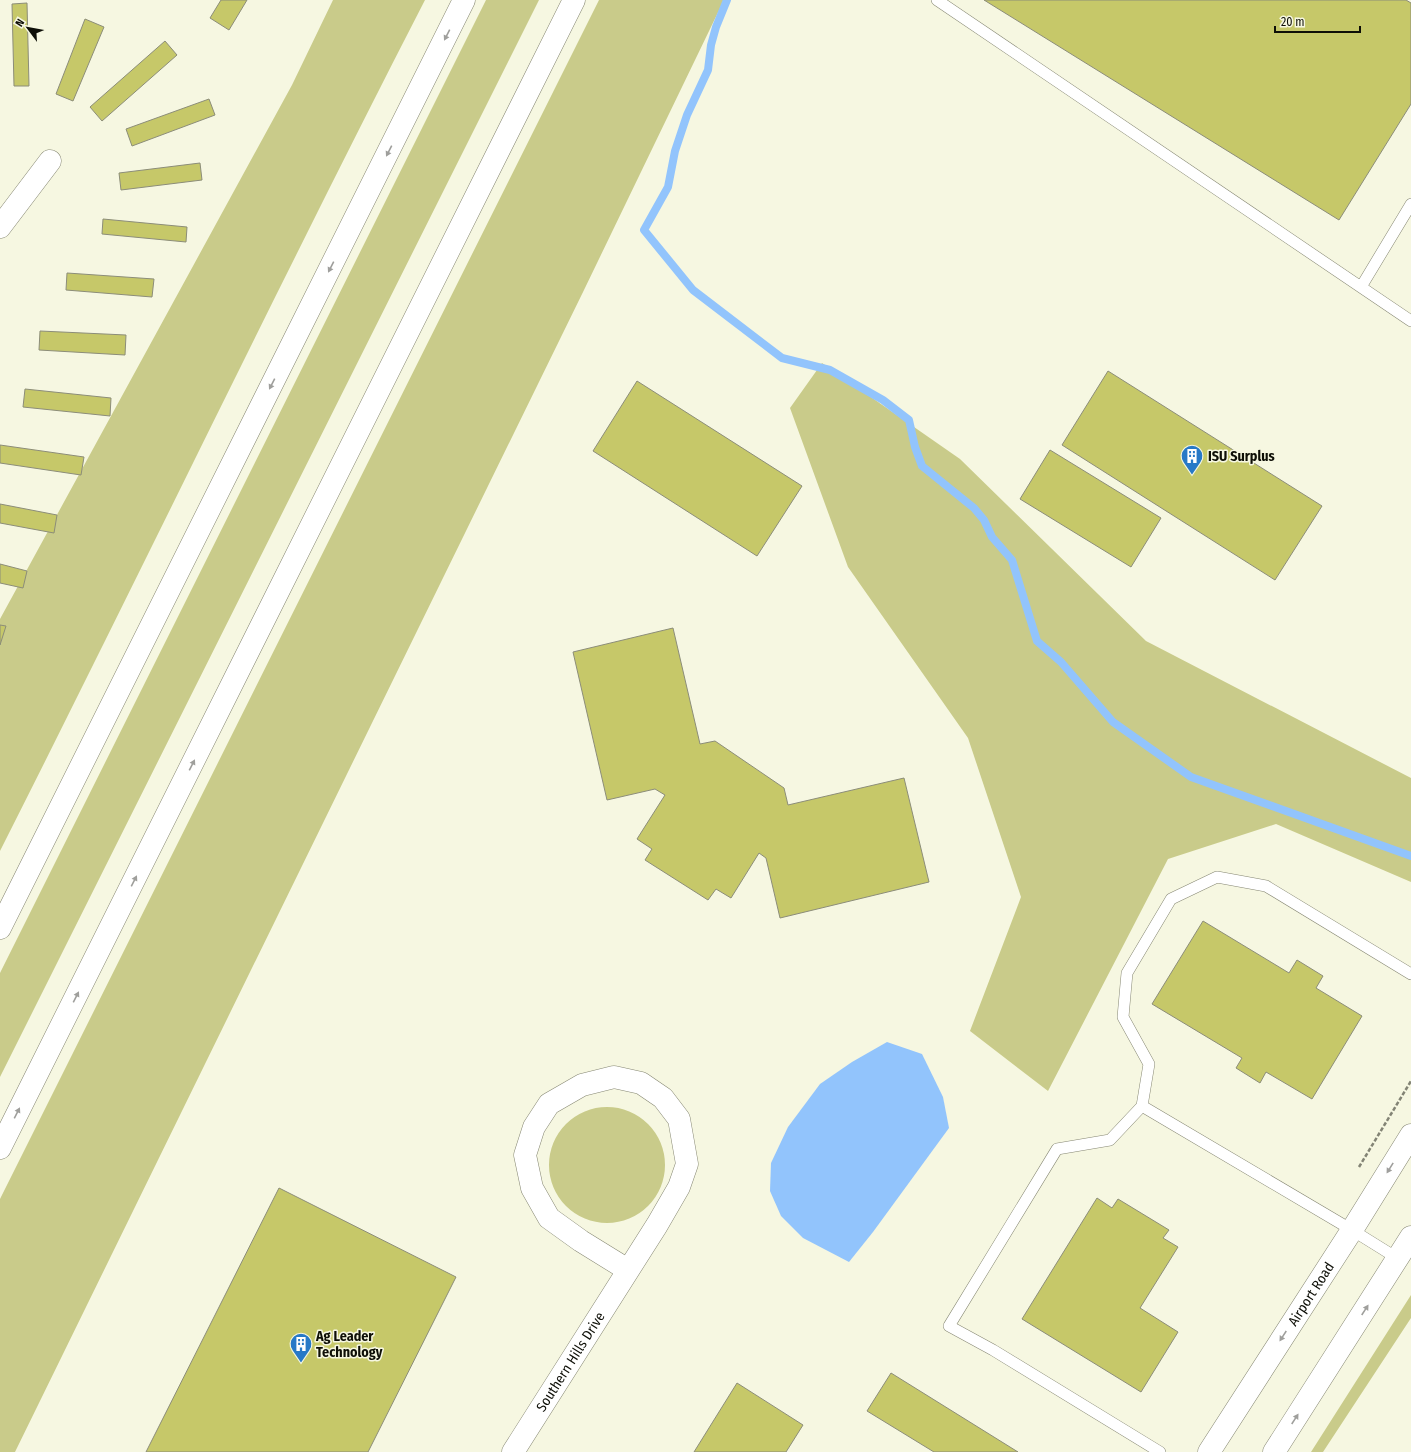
<svg xmlns="http://www.w3.org/2000/svg" width="1411" height="1452" viewBox="0 0 1411 1452" font-family="'Fira Sans Condensed',sans-serif">
<style>
.green{fill:#c9cb8a}
.water{fill:#92c4fc}
.lines{fill:none;stroke-linecap:round;stroke-linejoin:round}
.stream{stroke:#92c4fc;stroke-width:8}
.building{fill:#c6c869;stroke:#8c8d79}
.service-casing{stroke:#868773;stroke-width:12}
.minor-casing{stroke:#868773;stroke-width:23}
.secondary-casing{stroke:#868773;stroke-width:23}
.motorway-casing{stroke:#868773;stroke-width:23}
.path{stroke:#838475;stroke-width:2.5;stroke-dasharray:4 2;stroke-linecap:butt}
.service{stroke:#fff;stroke-width:11}
.minor{stroke:#fff;stroke-width:22}
.secondary{stroke:#fff;stroke-width:22}
.motorway{stroke:#fff;stroke-width:22}
.oneway{fill:#9f9f9c}
.labels{text-anchor:middle;stroke-width:3;stroke-linejoin:round;paint-order:stroke}
.poi-label{font-size:14px;font-weight:bold;fill:#0e0f07;stroke:#f6f7e1;text-anchor:start}
.street-label{font-size:14px;fill:#0e0f07;stroke:#f6f7e1}
</style>
<rect width="100%" height="100%" fill="#f6f7e1"/>
<!-- green -->
<path class="green" d="M 333,0 L 425,0 C 280,282 143,568 0,851 L 0,619 L 292,85 Z
M 486,0 L 539,0 L 0,1077 L 0,973 Z
M 599,0 L 724,0 L 584,290 L 15,1452 L 0,1452 L 0,1199 Z
M 822,363 L 960,459 L 1146,641 L 1411,778 L 1411,882 L 1276,824 L 1168,859 L 1048,1091 L 970,1031 L 1021,897 L 968,738 L 848,567 L 790,408 Z
M549 1165a58 58 0 1 1 116 0a58 58 0 1 1-116 0Z
M 1411,1295 L 1411,1318 L 1323,1452 L 1311,1452 Z"/>
<!-- water -->
<path class="water" d="M 887,1042 L 922,1054 L 943,1097 L 949,1128 L 873,1232 L 849,1262 L 803,1238 L 781,1216 L 770,1191 L 771,1163 L 788,1127 L 820,1084 L 852,1062 Z"/>
<g class="lines">
<!-- stream -->
<path class="stream" d="M 727,0 L 716,27 L 711,45 L 708,70 L 687,115 L 675,151 L 668,187 L 644,230 L 693,290 L 782,358 L 830,370 L 883,400 L 909,420 L 915,447 L 922,466 L 974,508 L 984,520 L 992,537 L 1012,560 L 1037,641 L 1061,662 L 1113,722 L 1191,777 L 1411,856"/>
</g>
<!-- building -->
<path class="building" d="M 221,0 L 247,0 L 229,30 L 210,18 Z
M 984,0 L 1406,0 L 1411,3 L 1411,104 L 1339,220 Z
M 27,3 L 29,86 L 14,86 L 12,4 Z
M 85,19 L 104,27 L 73,101 L 56,94 Z
M 165,41 L 177,55 L 102,121 L 90,107 Z
M 209,99 L 215,115 L 132,146 L 126,129 Z
M 200,163 L 202,180 L 121,190 L 119,173 Z
M 103,219 L 187,227 L 186,242 L 102,234 Z
M 67,273 L 154,279 L 152,297 L 66,290 Z
M 40,331 L 126,335 L 125,355 L 39,350 Z
M 1108,371 L 1322,506 L 1275,580 L 1062,445 Z
M 637,381 L 802,486 L 757,556 L 593,451 Z
M 25,389 L 111,398 L 110,416 L 23,407 Z
M 0,445 L 84,457 L 81,475 L 0,463 Z
M 1050,450 L 1161,518 L 1131,567 L 1020,499 Z
M 0,504 L 57,515 L 54,533 L 0,523 Z
M 0,564 L 27,571 L 23,588 L 0,583 Z
M 0,625 L 6,626 L 0,645 Z
M 673,628 L 700,744 L 715,741 L 784,788 L 788,805 L 904,778 L 929,882 L 780,918 L 766,858 L 759,853 L 731,898 L 716,889 L 708,900 L 645,860 L 652,849 L 637,839 L 665,795 L 655,789 L 607,800 L 573,652 Z
M 1203,921 L 1289,973 L 1297,960 L 1323,976 L 1316,988 L 1362,1016 L 1312,1099 L 1266,1072 L 1260,1083 L 1236,1068 L 1242,1058 L 1152,1004 Z
M 279,1188 L 456,1277 L 368,1452 L 146,1452 Z
M 1097,1198 L 1112,1208 L 1118,1199 L 1169,1230 L 1163,1238 L 1178,1247 L 1140,1308 L 1178,1332 L 1141,1392 L 1022,1319 Z
M 891,1373 L 1018,1452 L 934,1452 L 867,1411 Z
M 737,1383 L 803,1425 L 786,1452 L 694,1452 Z"/>
<g class="lines">
<!-- service casing -->
<g class="service-casing">
<path id="service" d="M 937,0 L 1411,321
M 1361,287 L 1411,204
M 1142,1106 L 1149,1064 L 1123,1017 L 1127,973 L 1171,899 L 1217,877 L 1266,886 L 1411,974
M 1160,1452 L 993,1350 L 949,1326 L 1057,1149 L 1110,1140 L 1142,1106 L 1352,1230 L 1397,1258"/>
</g>
<!-- minor casing -->
<g class="minor-casing">
<g id="minor">
<path d="M 0,227 L 50,161"/>
<path id="s1" d="M 513,1452 L 657,1225 L 679,1187 L 687,1164 L 679,1119 L 663,1098 L 641,1083 L 614,1077 L 582,1085 L 549,1104 L 534,1127 L 525,1155 L 532,1188 L 549,1218 L 581,1241 L 628,1270"/>
</g>
</g>
<!-- secondary casing -->
<g class="secondary-casing">
<g id="secondary">
<path id="s2" d="M 1209,1452 L 1352,1230 L 1411,1135"/>
<path d="M 1274,1452 L 1411,1237"/>
</g>
</g>
<!-- motorway casing -->
<g class="motorway-casing">
<path id="motorway" d="M 0,928 L 464,0
M 0,1148 L 574,0"/>
</g>
<!-- path -->
<path class="path" d="M 1359,1167 L 1411,1081"/>
<!-- service -->
<use href="#service" class="service"/>
<!-- minor -->
<use href="#minor" class="minor"/>
<!-- secondary -->
<use href="#secondary" class="secondary"/>
<!-- motorway -->
<use href="#motorway" class="motorway"/>
</g>
<!-- one-way arrows -->
<defs><path id="oneway-solid" d="M-6-.8H1V-3.2L6.5 0L1 3.2V.8H-6Z"/></defs>
<g class="oneway">
<use href="#oneway-solid" transform="translate(447 35) rotate(117)"/>
<use href="#oneway-solid" transform="translate(389 151) rotate(117)"/>
<use href="#oneway-solid" transform="translate(331 267) rotate(117)"/>
<use href="#oneway-solid" transform="translate(272 384) rotate(117)"/>
<use href="#oneway-solid" transform="translate(192 765) rotate(-63)"/>
<use href="#oneway-solid" transform="translate(134 881) rotate(-63)"/>
<use href="#oneway-solid" transform="translate(76 997) rotate(-63)"/>
<use href="#oneway-solid" transform="translate(17 1113) rotate(-63)"/>
<use href="#oneway-solid" transform="translate(1390 1168) rotate(122)"/>
<use href="#oneway-solid" transform="translate(1365 1310) rotate(-57)"/>
<use href="#oneway-solid" transform="translate(1283 1336) rotate(123)"/>
<use href="#oneway-solid" transform="translate(1295 1419) rotate(-57)"/>
</g>
<!-- icons -->
<defs>
<g id="building-pin" transform="scale(1.15)"><path d="M0 17L-7.5 6A9.5 9.5 0 1 1 7.5 6Z" fill="#2779c7" stroke="#f6f7e1"/><path d="M-4-6H4V6H1V3H-1V6H-4ZM-2.5-4.3h1.7v1.8h-1.7ZM.8-4.3h1.7v1.8H.8ZM-2.5-1h1.7V.8h-1.7ZM.8-1h1.7V.8H.8Z" fill="#fff"/></g>
</defs>
<g fill-rule="evenodd">
<use href="#building-pin" x="1192" y="456"/>
<use href="#building-pin" x="301" y="1344"/>
</g>
<g class="labels">
<!-- poi labels -->
<g class="poi-label">
<text x="1208" y="461">ISU Surplus</text>
<text x="316" y="1341">Ag Leader<tspan x="316" dy="16">Technology</tspan></text>
</g>
<!-- street labels -->
<g class="street-label">
<text dy="5" stroke="none"><textPath href="#s2" startOffset="188">Airport Road</textPath></text>
<text dy="5" stroke="none"><textPath href="#s1" startOffset="107">Southern Hills Drive</textPath></text>
</g>
</g>
<!-- north arrow -->
<g transform="translate(28 28) rotate(302)" stroke="#f6f7e1" stroke-width="3" paint-order="stroke">
<path d="M0-3L7 15L0 10L-7 15Z" fill="#0e0f07"/>
<text y="-6" font-size="11" font-weight="bold" text-anchor="middle" fill="#0e0f07">N</text>
</g>
<!-- scale -->
<path d="M1275 26v6h85v-6" fill="none" stroke="#0e0f07" stroke-width="2"/>
<text x="1281" y="26" font-size="12" fill="#0e0f07" stroke="#f6f7e1" stroke-width="3" paint-order="stroke">20 m</text>
</svg>
